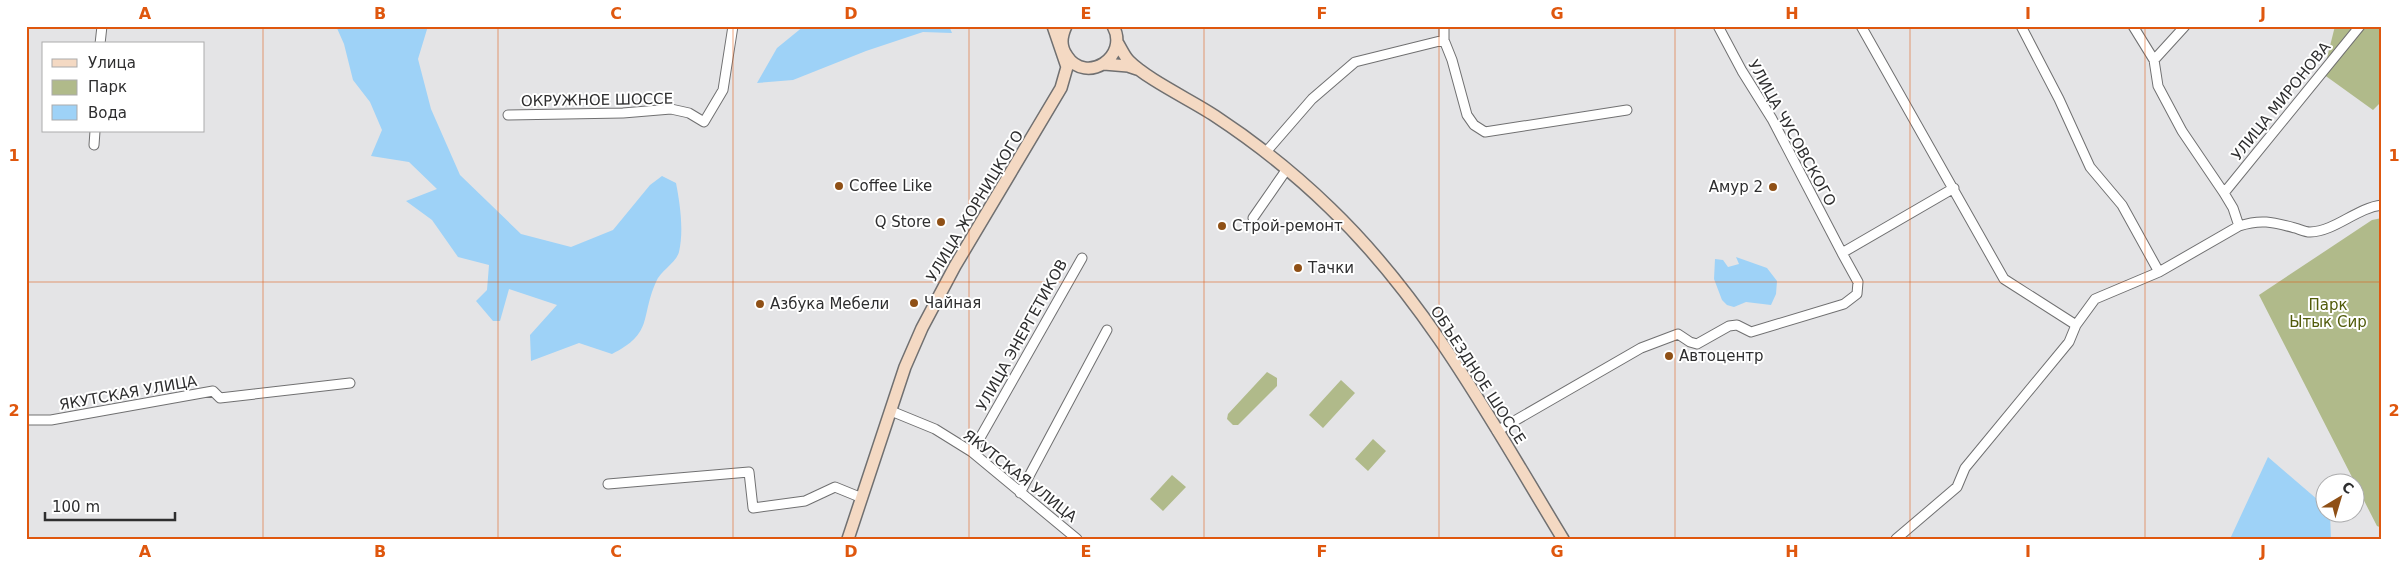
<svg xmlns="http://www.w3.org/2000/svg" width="2408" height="565" viewBox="0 0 2408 565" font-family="'DejaVu Sans',sans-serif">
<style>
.green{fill:#b0ba8a}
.water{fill:#9ed2f7}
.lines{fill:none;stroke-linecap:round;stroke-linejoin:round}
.minor-casing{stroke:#707071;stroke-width:11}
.secondary-casing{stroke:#707071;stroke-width:14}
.minor{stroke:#fff;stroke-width:9}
.secondary{stroke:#f4d9c3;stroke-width:11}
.grid{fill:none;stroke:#df570e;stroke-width:1;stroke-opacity:0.55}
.poi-dot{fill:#8f5016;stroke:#fff;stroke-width:2}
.labels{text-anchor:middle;stroke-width:4;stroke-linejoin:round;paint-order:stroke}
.street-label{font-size:15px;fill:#2e2e2f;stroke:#fff}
.poi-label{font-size:15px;fill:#2e2e2f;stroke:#fff;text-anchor:start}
.park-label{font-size:15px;fill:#515b0a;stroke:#fff}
.neatline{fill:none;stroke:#df570e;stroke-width:2}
.grid-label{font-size:16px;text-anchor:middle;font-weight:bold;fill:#df570e}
</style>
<rect width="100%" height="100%" fill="#e4e4e6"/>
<!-- green -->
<path class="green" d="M 2335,26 L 2382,26 L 2382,101 L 2373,110 L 2323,74 Z
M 2382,218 L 2382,528 L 2377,526 L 2259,295 L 2372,220 Z
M 1267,372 L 1277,378 L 1277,386 L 1238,425 L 1233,425 L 1227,419 L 1228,414 Z
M 1341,380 L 1355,393 L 1323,428 L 1309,415 Z
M 1373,439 L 1386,451 L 1368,471 L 1355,459 Z
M 1172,475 L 1186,487 L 1163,511 L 1150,499 Z"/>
<!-- water -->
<path class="water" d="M 336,26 L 428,26 L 418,59 L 431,109 L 460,175 L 521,234 L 571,247 L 613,230 L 650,185 L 662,176 L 676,183 C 680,204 684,230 679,252 C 676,263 660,271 656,282 C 640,318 654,333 612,354 L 579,343 L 531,361 L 530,335 L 557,305 L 509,289 L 500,321 L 493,321 L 476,301 L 487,290 L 489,265 L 458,257 L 432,220 L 406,201 L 437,189 L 409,162 L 371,156 L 382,130 L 370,102 L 353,80 L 344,44 Z
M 804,26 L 949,26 L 952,33 L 923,32 L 866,51 L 793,80 L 757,83 L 777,48 Z
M 1736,257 L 1767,268 L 1777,281 L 1776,294 L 1771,305 L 1746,302 L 1734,307 L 1727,305 L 1722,300 L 1714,279 L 1715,259 L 1723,260 L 1728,267 L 1739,264 Z
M 2268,457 L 2325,506 L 2326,512 L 2330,513 L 2331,539 L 2230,539 Z"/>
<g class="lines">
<!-- minor casing -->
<g class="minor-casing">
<path id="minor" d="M 1718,26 L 1742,71 L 1772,119 L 1842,253 L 1954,188
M 1861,26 L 2004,279 L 2076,325
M 2021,26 L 2059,99 L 2090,167 L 2122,205 L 2159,272
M 2133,26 L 2154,60 L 2158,86 L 2182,131 L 2224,193 L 2233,208 L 2239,226
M 1444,40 L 1444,26
M 100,44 L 102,26
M 2154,60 L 2185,26
M 508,115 L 623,113 L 671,109 L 689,113 L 704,122 L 723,90 L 733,26
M 94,145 L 95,131
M 1266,152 L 1312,99 L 1355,62 L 1444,40 L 1452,60 L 1467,115 L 1474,125 L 1485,132 L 1627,110
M 2224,193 L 2360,26
M 1253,218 L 1287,169
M 891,411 L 935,429 L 972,452 L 1077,539
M 26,420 L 51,420 L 213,391 L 220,398 L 350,383
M 1497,431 L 1641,348 L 1678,334 L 1690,342 L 1697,344 L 1729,326 L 1737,325 L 1751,332 L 1844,304 L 1857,294 L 1858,282 L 1842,253
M 972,452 L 1082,258
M 608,484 L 749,472 L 753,508 L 805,501 L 835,487 L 862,498
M 1020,493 L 1107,330
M 1896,539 L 1957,487 L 1965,468 L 2069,342 L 2076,325 L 2095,299 L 2159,272 L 2239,226 C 2261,219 2272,222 2295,228 C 2299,229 2305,232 2310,232 C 2336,231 2356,208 2382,205"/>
</g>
<!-- secondary casing -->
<g class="secondary-casing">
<path id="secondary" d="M 1066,26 C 1061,37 1060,46 1067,56 C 1086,85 1130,57 1113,26
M 1117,42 C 1121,48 1124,56 1129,61 C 1148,80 1191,100 1215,116 C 1256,143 1295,174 1330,208 C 1428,302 1493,424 1563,539
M 1104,64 L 1128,66 L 1137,69
M 848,539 L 905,367 L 922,328 L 955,266 L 1061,88 L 1067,67 L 1053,26"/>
</g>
<!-- minor -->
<use href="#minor" class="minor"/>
<!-- secondary -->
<use href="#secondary" class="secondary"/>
</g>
<!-- grid -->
<path class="grid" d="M 263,26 L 263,539M 498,26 L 498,539M 733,26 L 733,539M 969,26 L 969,539M 1204,26 L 1204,539M 1439,26 L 1439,539M 1675,26 L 1675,539M 1910,26 L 1910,539M 2145,26 L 2145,539M 26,282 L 2382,282"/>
<!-- markers -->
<g class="poi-dot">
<circle cx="839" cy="186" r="5"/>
<circle cx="1773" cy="187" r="5"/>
<circle cx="941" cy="222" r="5"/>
<circle cx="1222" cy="226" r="5"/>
<circle cx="1298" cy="268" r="5"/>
<circle cx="914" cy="303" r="5"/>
<circle cx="760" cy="304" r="5"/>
<circle cx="1669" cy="356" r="5"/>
</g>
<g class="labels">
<!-- street labels -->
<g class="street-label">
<text transform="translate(597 100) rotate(-1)" y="5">ОКРУЖНОЕ ШОССЕ</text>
<text transform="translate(2281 101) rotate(-51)" y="5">УЛИЦА МИРОНОВА</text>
<text transform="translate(1792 133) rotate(61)" y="5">УЛИЦА ЧУСОВСКОГО</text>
<text transform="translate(975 206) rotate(-59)" y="5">УЛИЦА ЖОРНИЦКОГО</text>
<text transform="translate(1022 335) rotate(-61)" y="5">УЛИЦА ЭНЕРГЕТИКОВ</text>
<text transform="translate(1478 375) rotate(57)" y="5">ОБЪЕЗДНОЕ ШОССЕ</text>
<text transform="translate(128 393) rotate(-10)" y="5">ЯКУТСКАЯ УЛИЦА</text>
<text transform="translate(1020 476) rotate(38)" y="5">ЯКУТСКАЯ УЛИЦА</text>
</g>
<!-- poi labels -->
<g class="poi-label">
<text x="849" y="191">Coffee Like</text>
<text x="1763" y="192" text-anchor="end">Амур 2</text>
<text x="931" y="227" text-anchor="end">Q Store</text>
<text x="1232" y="231">Строй-ремонт</text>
<text x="1308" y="273">Тачки</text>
<text x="924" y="308">Чайная</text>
<text x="770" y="309">Азбука Мебели</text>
<text x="1679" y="361">Автоцентр</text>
</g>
<!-- park labels -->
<g class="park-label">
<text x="2328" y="310">Парк<tspan x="2328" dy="17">Ытык Сир</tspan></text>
</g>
</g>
<!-- border -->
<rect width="2408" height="565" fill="none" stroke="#ffffff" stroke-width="55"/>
<!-- legend -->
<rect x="42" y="42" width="162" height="90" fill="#ffffff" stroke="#ababac"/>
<rect x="52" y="59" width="25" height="8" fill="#f4d9c3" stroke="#ababac"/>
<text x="88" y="68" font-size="15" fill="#2e2e2f">Улица</text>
<rect x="52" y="80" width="25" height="15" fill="#b0ba8a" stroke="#ababac"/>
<text x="88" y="92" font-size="15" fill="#2e2e2f">Парк</text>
<rect x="52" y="105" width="25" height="15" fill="#9ed2f7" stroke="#ababac"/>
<text x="88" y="118" font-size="15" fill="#2e2e2f">Вода</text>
<!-- north arrow -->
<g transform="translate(2340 498) rotate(38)"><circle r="24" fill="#ffffff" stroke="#ababac"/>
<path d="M0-4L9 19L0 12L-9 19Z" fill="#8f5016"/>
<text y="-8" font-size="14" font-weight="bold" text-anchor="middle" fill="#2e2e2f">С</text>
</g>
<!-- scale -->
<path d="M45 512v8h130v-8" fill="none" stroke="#2e2e2f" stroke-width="2.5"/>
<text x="52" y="512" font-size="15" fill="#2e2e2f" stroke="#ffffff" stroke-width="4" paint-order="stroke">100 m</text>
<rect x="28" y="28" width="2352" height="510" class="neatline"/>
<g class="grid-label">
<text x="145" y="19">A</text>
<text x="380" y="19">B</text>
<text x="616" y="19">C</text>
<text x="851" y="19">D</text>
<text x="1086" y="19">E</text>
<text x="1322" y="19">F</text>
<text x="1557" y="19">G</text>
<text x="1792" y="19">H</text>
<text x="2028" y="19">I</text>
<text x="2263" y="19">J</text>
<text x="14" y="161">1</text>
<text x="2394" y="161">1</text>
<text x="14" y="416">2</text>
<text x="2394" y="416">2</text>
<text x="145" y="557">A</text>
<text x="380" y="557">B</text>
<text x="616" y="557">C</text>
<text x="851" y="557">D</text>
<text x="1086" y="557">E</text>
<text x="1322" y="557">F</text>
<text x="1557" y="557">G</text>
<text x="1792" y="557">H</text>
<text x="2028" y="557">I</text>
<text x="2263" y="557">J</text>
</g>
</svg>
